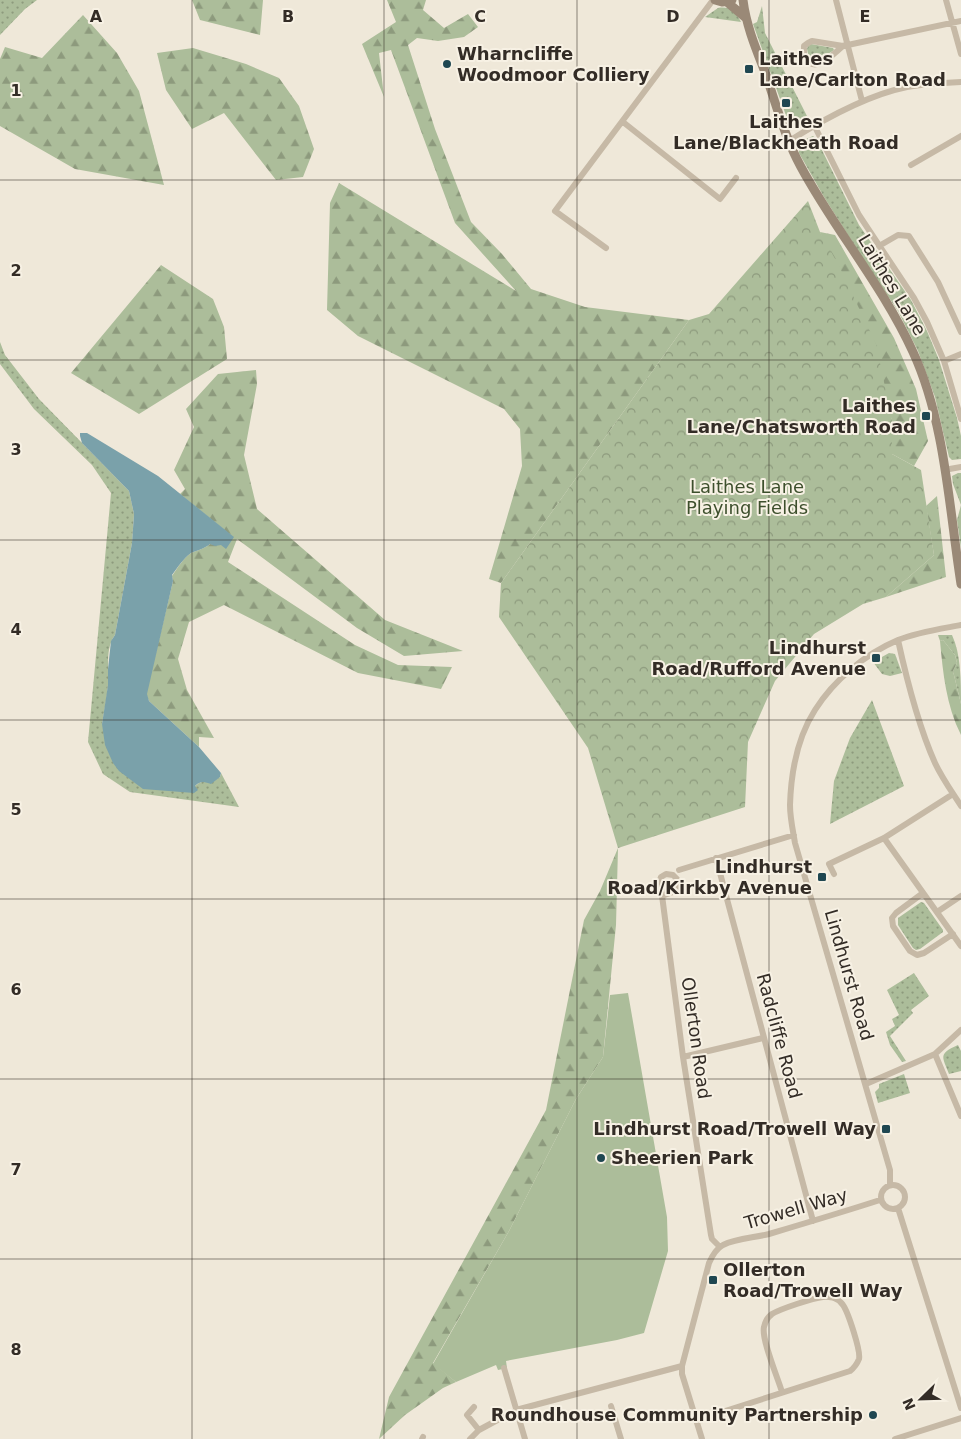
<svg xmlns="http://www.w3.org/2000/svg" width="961" height="1439" viewBox="0 0 961 1439" font-family="'DejaVu Sans',sans-serif">
<style>
.grass{fill:url(#grass-dots)}
.forest{fill:url(#forest-firs)}
.park{fill:url(#park-crowns)}
.pitch{fill:#acbd9a}
.water{fill:#7aa1aa}
.lines{fill:none;stroke-linecap:round;stroke-linejoin:round}
.minor{stroke:#c6b9a6;stroke-width:6}
.secondary{stroke:#9a8977;stroke-width:9}
.grid{fill:none;stroke:#332c26;stroke-width:1;stroke-opacity:0.55}
.poi-dot{fill:#1f4751;stroke:#f7f1e4;stroke-width:2}
.labels{text-anchor:middle;stroke-width:4;stroke-linejoin:round;paint-order:stroke}
.poi-label{font-size:18px;font-weight:bold;fill:#332c26;stroke:#f7f1e4;text-anchor:end}
.street-label{font-size:18px;fill:#332c26;stroke:#f7f1e4}
.park-label{font-size:18px;fill:#3d4f2c;stroke:#f7f1e4}
.grid-label{font-size:16px;text-anchor:middle;font-weight:bold;fill:#332c26;stroke:#f7f1e4;stroke-width:4;stroke-linejoin:round;paint-order:stroke}
</style>
<defs>
<pattern id="grass-dots" width="8" height="8" patternUnits="userSpaceOnUse" patternTransform="scale(1.25)"><rect width="8" height="8" fill="#acbd9a"/><path d="M2 2h.1M6 6h.1" fill="none" stroke="#8d9a7d" stroke-width="1.8" stroke-linecap="round"/></pattern>
<pattern id="forest-firs" width="22" height="20" patternUnits="userSpaceOnUse" patternTransform="scale(1.25)"><rect width="22" height="20" fill="#acbd9a"/><path d="M5 1l3.5 6h-7zM16 11l3.5 6h-7z" fill="#8d9a7d"/></pattern>
<pattern id="park-crowns" width="20" height="18" patternUnits="userSpaceOnUse" patternTransform="scale(1.25)"><rect width="20" height="18" fill="#acbd9a"/><path d="M2 6a3 3 0 1 1 6 0M12 15a3 3 0 1 1 6 0" fill="none" stroke="#8d9a7d"/></pattern>
</defs>
<rect width="100%" height="100%" fill="#efe8d9"/>
<!-- grass -->
<path class="grass" d="M 0,0 L 37,0 L 25,9 L 0,35 Z
M 762,6 L 765,33 L 811,124 C 801,129 795,131 788,121 L 753,24 L 757,22 Z
M 718,8 C 730,6 736,12 741,22 L 705,17 Z
M 811,44 L 833,48 L 834,50 L 816,62 L 809,59 L 807,49 L 808,46 Z
M 813,136 L 817,140 L 859,225 L 911,300 L 927,331 L 939,360 L 957,418 L 961,436 L 961,459 L 952,460 L 949,457 L 935,397 L 918,351 L 898,311 L 865,262 L 824,197 L 799,153 L 799,143 L 806,139 Z
M 0,342 L 5,355 L 39,399 L 129,491 L 134,514 L 132,543 L 115,635 C 105,648 109,669 108,685 C 107,698 104,711 102,724 L 195,786 L 199,783 L 205,781 L 209,783 L 220,777 L 221,773 L 239,807 L 130,792 L 103,774 L 88,742 L 111,493 L 92,465 L 34,409 L 0,364 Z
M 958,473 L 961,473 L 961,548 L 957,520 L 961,505 L 953,484 L 952,476 Z
M 938,635 L 952,635 C 961,654 961,681 961,704 L 953,671 L 957,663 L 955,655 L 943,640 L 940,641 Z
M 889,653 L 895,654 L 902,673 L 890,676 L 882,674 L 873,662 Z
M 872,700 L 904,786 L 830,824 L 834,781 L 850,738 Z
M 921,902 L 924,903 L 943,930 L 943,932 L 920,949 L 916,950 L 913,948 L 898,925 L 898,918 Z
M 914,973 L 929,996 L 911,1010 L 913,1013 L 890,1036 L 906,1061 L 902,1062 L 890,1045 L 886,1032 L 895,1026 L 892,1019 L 899,1015 L 887,990 Z
M 958,1045 L 961,1051 L 961,1071 L 949,1074 C 942,1056 938,1054 958,1045 Z
M 904,1074 L 910,1093 L 878,1103 L 875,1092 L 879,1088 L 879,1084 Z"/>
<!-- forest -->
<path class="forest" d="M 192,0 L 263,0 L 260,35 L 200,20 Z
M 387,0 L 426,0 L 423,10 L 444,28 L 468,14 L 478,27 L 464,37 L 438,41 L 417,38 L 408,45 L 435,129 L 471,222 L 502,254 L 531,289 L 585,307 L 689,320 L 501,583 L 489,579 L 522,466 L 520,429 L 504,409 L 358,336 L 327,310 L 330,203 L 339,183 L 516,291 L 455,223 L 391,50 L 379,53 L 384,97 L 362,44 L 396,22 Z
M 83,15 L 117,53 L 139,91 L 164,185 L 75,169 L 0,126 L 0,59 L 5,47 L 42,58 Z
M 193,48 L 246,64 L 279,78 L 299,106 L 314,149 L 303,177 L 276,180 L 224,113 L 192,129 L 166,90 L 157,53 Z
M 820,232 L 835,235 L 894,338 L 916,389 L 928,441 L 914,466 L 892,454 L 892,420 Z
M 161,265 L 213,299 L 224,327 L 227,359 L 139,414 L 71,373 Z
M 256,370 L 257,384 L 244,455 L 257,509 L 385,620 L 463,651 L 404,656 L 357,628 L 237,539 L 228,562 L 355,645 L 398,665 L 452,667 L 441,689 L 358,673 L 224,605 L 189,622 L 178,659 L 187,690 L 214,738 L 199,737 L 199,747 L 149,701 L 146,694 L 173,581 L 172,576 C 178,567 183,559 191,553 C 198,550 204,549 210,544 L 221,545 L 233,537 L 180,494 L 185,489 L 174,470 L 194,427 L 186,409 L 218,374 Z
M 937,496 L 946,577 L 886,597 L 934,555 L 926,506 Z
M 943,640 L 955,655 L 957,663 L 953,671 L 961,704 L 961,735 C 946,705 943,673 940,641 Z
M 618,848 L 616,925 L 603,1057 L 576,1099 L 509,1231 L 433,1363 L 456,1382 L 443,1388 L 405,1415 L 379,1439 L 389,1397 L 546,1110 L 584,920 L 600,891 Z"/>
<!-- park -->
<path class="park" d="M 808,201 L 820,232 L 838,264 L 876,344 L 892,420 L 892,454 L 921,470 L 934,555 L 886,597 L 863,604 L 814,634 L 775,681 L 748,742 L 745,807 L 618,848 L 588,748 L 499,617 L 501,583 L 689,320 L 709,314 Z"/>
<!-- pitch -->
<path class="pitch" d="M 628,993 L 667,1217 L 668,1251 L 644,1333 L 617,1340 L 506,1361 L 507,1368 L 498,1370 L 496,1365 L 456,1382 L 433,1364 L 509,1231 L 576,1099 L 603,1057 L 610,995 Z"/>
<!-- water -->
<path class="water" d="M 80,433 L 87,433 L 158,476 L 234,537 L 226,549 L 221,545 L 215,546 L 210,544 C 204,549 198,550 191,553 C 183,559 178,567 172,575 L 173,581 L 147,694 L 149,701 L 199,747 L 221,773 L 220,777 L 211,784 C 205,782 201,780 195,786 L 198,790 L 194,793 L 143,789 L 119,771 L 113,763 L 105,745 L 102,724 L 108,685 L 108,669 L 111,641 L 115,635 L 132,543 L 134,514 L 129,491 L 82,443 L 80,436 Z"/>
<g class="lines">
<!-- minor -->
<path class="minor" d="M 836,0 L 862,101
M 946,0 L 961,54
M 843,46 C 832,55 814,76 804,56 L 804,46 L 808,43 L 812,41 L 843,46 L 961,21
M 623,122 L 720,199 L 736,178
M 814,125 L 859,215 L 914,298 L 927,322 L 944,361 L 961,419
M 789,141 C 824,119 867,95 907,87 C 925,84 943,83 961,82
M 911,165 L 961,136
M 879,246 L 898,235 L 909,236 L 938,282 L 961,332
M 606,248 L 555,211 L 713,0
M 944,361 L 961,354
M 944,470 L 961,467
M 898,640 C 907,681 918,725 935,763 C 942,778 952,792 961,806
M 884,838 L 961,946
M 716,858 L 813,1221
M 679,870 L 794,835
M 834,874 L 829,864 L 884,838 L 953,794
M 923,893 L 896,913 L 892,918 L 893,926 L 910,951 L 917,955 L 924,953 L 953,934
M 662,896 L 673,892 L 677,887 L 677,879 L 673,875 L 666,874 L 661,877 L 660,880 L 683,1057 L 711,1235 L 712,1239 L 720,1247
M 937,912 L 961,896
M 935,1054 L 961,1116
M 683,1057 L 763,1038
M 866,1084 L 935,1054 L 961,1030
M881 1197a12 12 0 1 1 24 0a12 12 0 1 1-24 0Z
M 890,1185 L 890,1170 L 795,843 C 793,831 790,818 790,805 C 791,773 797,738 815,710 C 834,680 865,654 898,640 C 918,632 940,629 961,625
M 898,1208 L 961,1408
M 504,1368 L 525,1439
M 611,1406 L 621,1439
M 474,1407 L 467,1415 L 479,1430
M 697,1420 L 850,1371 C 854,1368 857,1364 859,1359 C 861,1351 848,1312 843,1305 C 841,1302 837,1299 834,1298 C 830,1297 827,1296 823,1297 C 813,1298 780,1309 772,1314 C 768,1317 765,1322 764,1327 C 761,1339 778,1378 782,1392
M 422,1439 L 423,1437
M 470,1439 L 479,1430 L 516,1410 L 682,1366
M 702,1439 L 682,1374 L 682,1366 L 709,1263 C 712,1256 716,1249 723,1245 C 737,1238 754,1238 769,1234 C 806,1223 843,1212 880,1200
M 895,1439 L 961,1418"/>
<!-- secondary -->
<path class="secondary" d="M 715,0 L 722,2 L 732,0
M 743,0 C 746,25 756,49 765,72 C 776,104 785,138 801,167 C 835,230 883,286 913,352 C 945,421 949,508 961,584
M 727,2 L 746,18"/>
</g>
<!-- grid -->
<path class="grid" d="M 192,0 L 192,1439M 384,0 L 384,1439M 577,0 L 577,1439M 769,0 L 769,1439M 0,180 L 961,180M 0,360 L 961,360M 0,540 L 961,540M 0,720 L 961,720M 0,899 L 961,899M 0,1079 L 961,1079M 0,1259 L 961,1259"/>
<!-- markers -->
<g class="poi-dot">
<circle cx="447" cy="64" r="5"/>
<rect x="744" y="64" width="10" height="10" rx="2.5"/>
<rect x="781" y="98" width="10" height="10" rx="2.5"/>
<rect x="921" y="411" width="10" height="10" rx="2.5"/>
<rect x="871" y="653" width="10" height="10" rx="2.5"/>
<rect x="817" y="872" width="10" height="10" rx="2.5"/>
<rect x="881" y="1124" width="10" height="10" rx="2.5"/>
<circle cx="601" cy="1158" r="5"/>
<rect x="708" y="1275" width="10" height="10" rx="2.5"/>
<circle cx="873" cy="1415" r="5"/>
</g>
<g class="labels">
<!-- poi labels -->
<g class="poi-label">
<text x="457" y="60" text-anchor="start">Wharncliffe<tspan x="457" dy="21">Woodmoor Colliery</tspan></text>
<text x="759" y="65" text-anchor="start">Laithes<tspan x="759" dy="21">Lane/Carlton Road</tspan></text>
<text x="786" y="128" text-anchor="middle">Laithes<tspan x="786" dy="21">Lane/Blackheath Road</tspan></text>
<text x="916" y="412">Laithes<tspan x="916" dy="21">Lane/Chatsworth Road</tspan></text>
<text x="866" y="654">Lindhurst<tspan x="866" dy="21">Road/Rufford Avenue</tspan></text>
<text x="812" y="873">Lindhurst<tspan x="812" dy="21">Road/Kirkby Avenue</tspan></text>
<text x="876" y="1135">Lindhurst Road/Trowell Way</text>
<text x="611" y="1164" text-anchor="start">Sheerien Park</text>
<text x="723" y="1276" text-anchor="start">Ollerton<tspan x="723" dy="21">Road/Trowell Way</tspan></text>
<text x="863" y="1421">Roundhouse Community Partnership</text>
</g>
<!-- street labels -->
<g class="street-label">
<text transform="translate(892 285) rotate(59)" y="6">Laithes Lane</text>
<text transform="translate(849 975) rotate(74)" y="6">Lindhurst Road</text>
<text transform="translate(779 1036) rotate(75)" y="6">Radcliffe Road</text>
<text transform="translate(696 1038) rotate(82)" y="6">Ollerton Road</text>
<text transform="translate(796 1209) rotate(-16)" y="6">Trowell Way</text>
</g>
<!-- park labels -->
<g class="park-label">
<text x="747" y="493">Laithes Lane<tspan x="747" dy="21">Playing Fields</tspan></text>
</g>
</g>
<g class="grid-label">
<text x="96" y="22">A</text>
<text x="288" y="22">B</text>
<text x="480" y="22">C</text>
<text x="673" y="22">D</text>
<text x="865" y="22">E</text>
<text x="16" y="96">1</text>
<text x="16" y="276">2</text>
<text x="16" y="455">3</text>
<text x="16" y="635">4</text>
<text x="16" y="815">5</text>
<text x="16" y="995">6</text>
<text x="16" y="1175">7</text>
<text x="16" y="1355">8</text>
</g>
<!-- north arrow -->
<g transform="translate(921 1399) rotate(247)" stroke="#f7f1e4" stroke-width="4" paint-order="stroke">
<path d="M0-4L9 19L0 12L-9 19Z" fill="#332c26"/>
<text y="-8" font-size="14" font-weight="bold" text-anchor="middle" fill="#332c26">N</text>
</g>
</svg>
